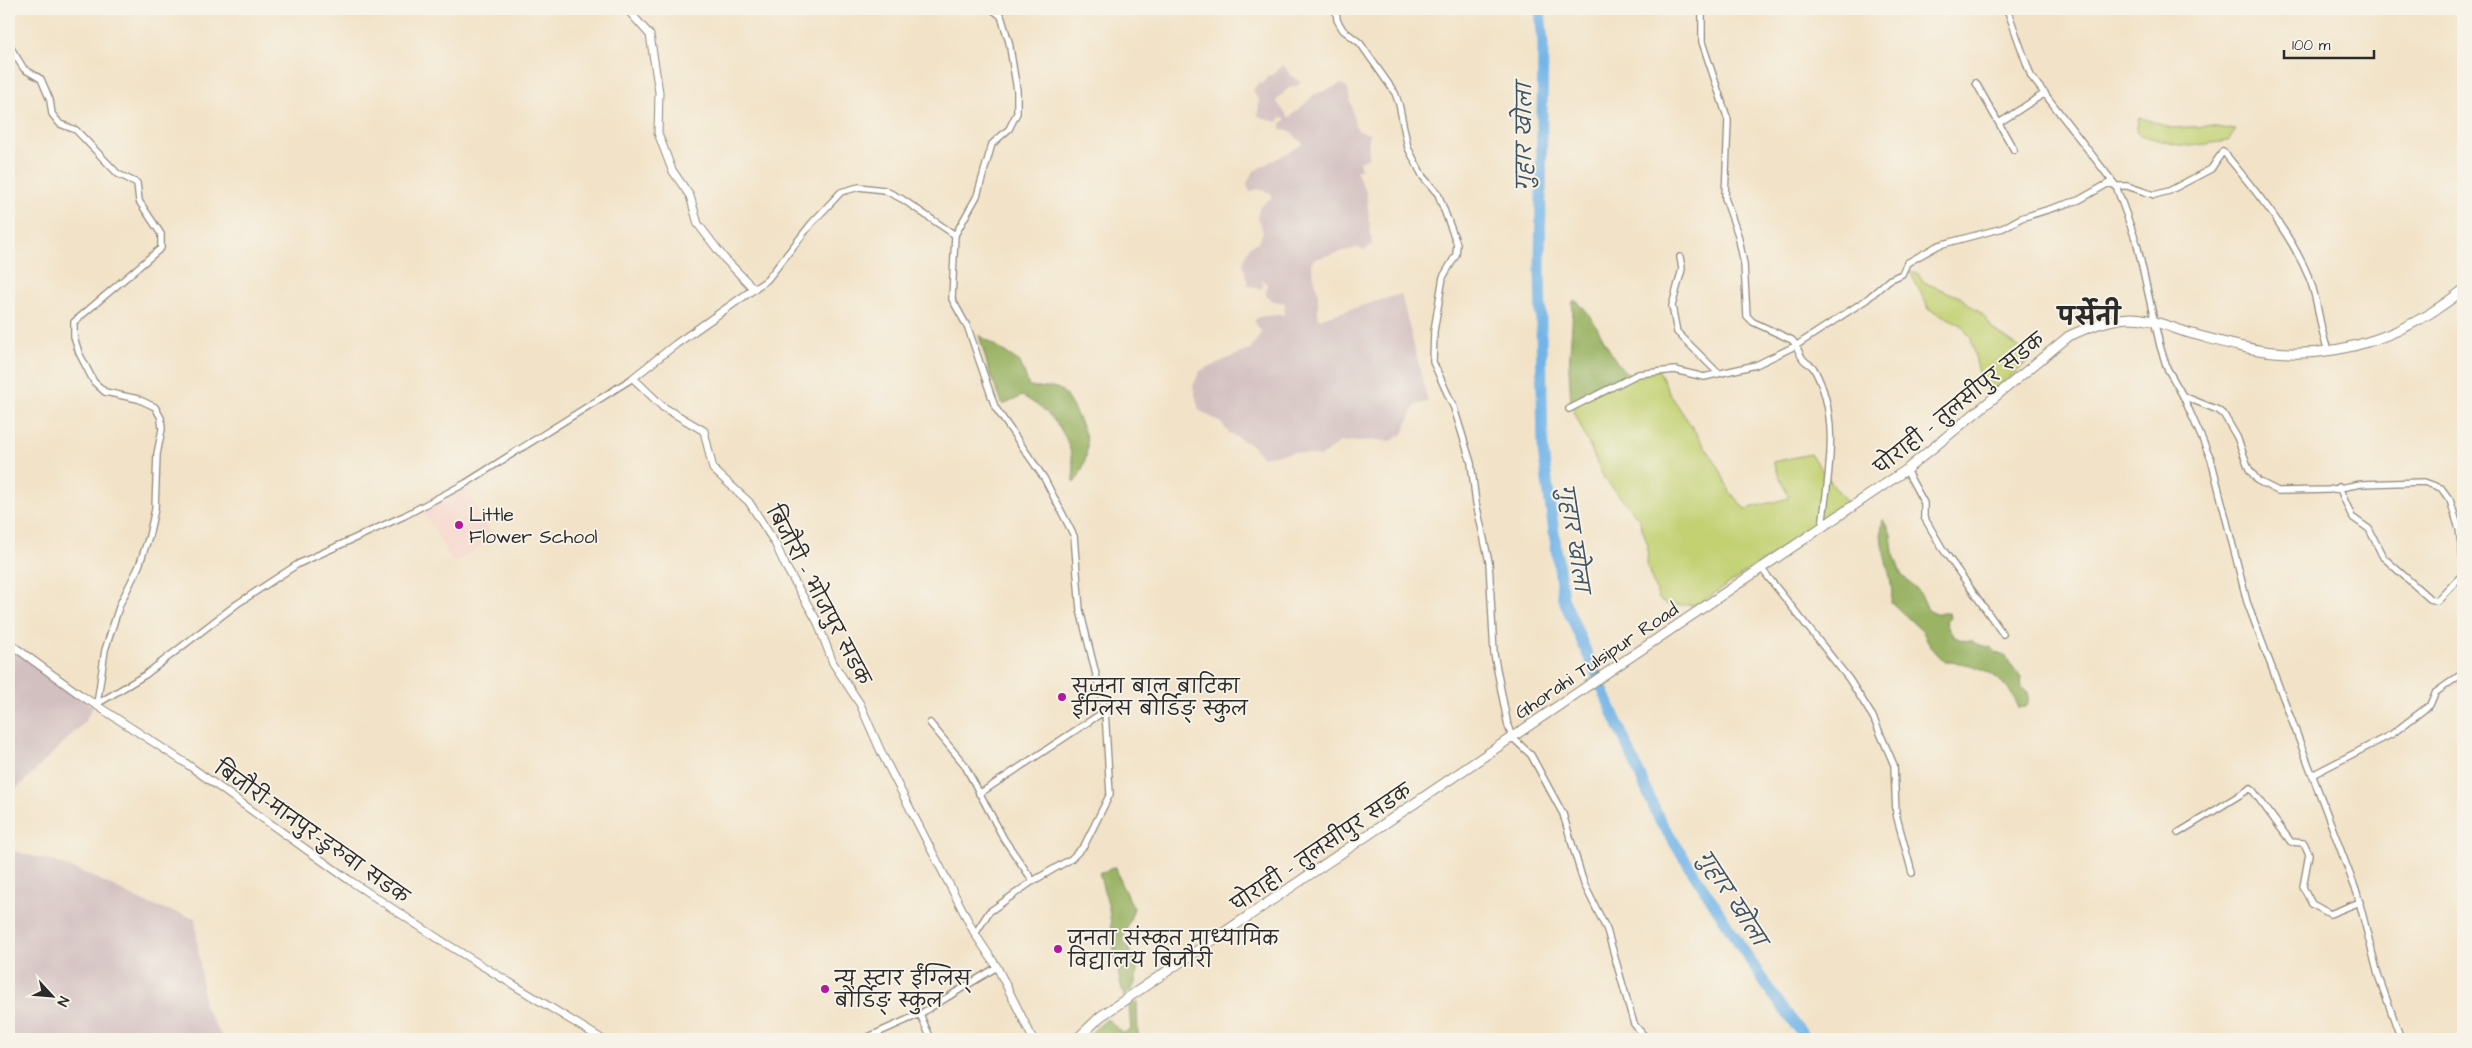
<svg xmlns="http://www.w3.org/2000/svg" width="2472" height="1048" viewBox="0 0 2472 1048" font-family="'Architects Daughter','Playpen Sans Deva',sans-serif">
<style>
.built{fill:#f7d1c8}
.industrial{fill:#d2bfc0}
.green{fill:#c3d173;stroke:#777e4f}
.forest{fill:#9ab365;stroke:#626f48}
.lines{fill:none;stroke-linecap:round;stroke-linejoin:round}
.river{stroke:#73b5e8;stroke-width:11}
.minor-casing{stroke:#8e877a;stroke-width:8}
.tertiary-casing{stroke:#8e877a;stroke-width:9}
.primary-casing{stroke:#8e877a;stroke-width:11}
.minor{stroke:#fff;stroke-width:5.5}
.tertiary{stroke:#fff;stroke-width:7}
.primary{stroke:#fff;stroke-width:9}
.poi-dot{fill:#b5179e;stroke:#f7f3e8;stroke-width:2}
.labels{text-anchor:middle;stroke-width:4;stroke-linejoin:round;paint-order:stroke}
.street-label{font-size:19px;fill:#2b2b2b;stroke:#f7f3e8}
.poi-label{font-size:19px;fill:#2b2b2b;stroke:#f7f3e8;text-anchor:start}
.water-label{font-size:20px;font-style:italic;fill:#415464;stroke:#f7f3e8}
.district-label{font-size:24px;font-weight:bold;fill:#2b2b2b;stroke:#f7f3e8}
</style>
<rect width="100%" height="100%" fill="#f7f3e8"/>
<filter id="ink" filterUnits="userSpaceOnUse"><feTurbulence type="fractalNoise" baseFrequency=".02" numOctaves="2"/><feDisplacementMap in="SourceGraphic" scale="10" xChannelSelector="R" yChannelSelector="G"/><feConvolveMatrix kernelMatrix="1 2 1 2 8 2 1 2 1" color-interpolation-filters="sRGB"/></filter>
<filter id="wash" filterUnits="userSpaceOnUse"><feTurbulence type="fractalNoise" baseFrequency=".0096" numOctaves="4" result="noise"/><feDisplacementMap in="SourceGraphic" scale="20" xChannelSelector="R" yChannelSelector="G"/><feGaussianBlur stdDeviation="1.12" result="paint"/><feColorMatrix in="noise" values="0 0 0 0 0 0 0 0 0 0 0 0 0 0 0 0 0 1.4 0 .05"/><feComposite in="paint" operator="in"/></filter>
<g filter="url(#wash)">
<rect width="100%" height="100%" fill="#f2e3c8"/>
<!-- built -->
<path class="built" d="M 464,487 L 494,539 L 453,563 L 423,511 Z"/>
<!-- industrial -->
<path class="industrial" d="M 1283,64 L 1290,75 L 1300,82 L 1298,85 L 1287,89 L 1276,101 L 1289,118 L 1314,95 L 1341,84 L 1347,87 L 1349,94 L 1355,125 L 1359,131 L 1369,134 L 1368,159 L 1359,161 L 1361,169 L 1356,171 L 1366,192 L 1372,245 L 1365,250 L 1356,248 L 1314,259 L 1311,263 L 1318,293 L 1318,319 L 1401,294 L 1428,402 L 1415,405 L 1403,434 L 1391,441 L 1378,440 L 1340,442 L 1320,457 L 1293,452 L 1262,457 L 1252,445 L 1229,433 L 1221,423 L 1199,410 L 1193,386 L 1200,371 L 1250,349 L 1262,332 L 1254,322 L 1258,317 L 1284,314 L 1285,303 L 1272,301 L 1266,296 L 1267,284 L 1261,279 L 1263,287 L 1259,289 L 1248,285 L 1243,264 L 1249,247 L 1259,241 L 1263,232 L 1257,216 L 1260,206 L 1273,197 L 1271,193 L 1257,189 L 1250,192 L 1247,185 L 1249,179 L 1254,171 L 1303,144 L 1290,131 L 1281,130 L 1281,123 L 1285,121 L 1285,118 L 1281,118 L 1277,122 L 1258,116 L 1259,101 L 1253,90 L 1260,81 L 1262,85 L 1268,75 L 1273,75 Z
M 9,647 L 93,706 L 84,723 L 9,796 Z
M 9,850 L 55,862 L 92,876 L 146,903 L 195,918 L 204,1005 L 223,1039 L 9,1039 Z"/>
<!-- green -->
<path class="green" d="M 2139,117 L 2171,128 L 2208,126 L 2236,130 L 2228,141 L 2191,146 L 2177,145 L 2140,135 L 2136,132 Z
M 1910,272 L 1917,273 L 1924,282 L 1935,287 L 1960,297 L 1982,314 L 1994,330 L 2033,357 L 1991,394 L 1981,383 L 1971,338 L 1960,324 L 1929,309 Z
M 1658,368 L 1668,391 L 1718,466 L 1730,492 L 1745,509 L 1789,498 L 1773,462 L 1810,454 L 1848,504 L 1697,605 L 1668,605 L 1659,599 L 1647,566 L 1648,545 L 1639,519 L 1604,478 L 1571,405 L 1631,375 Z"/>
<!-- forest -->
<path class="forest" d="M 1574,300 C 1598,313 1609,365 1631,375 L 1571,405 L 1569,369 L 1573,309 L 1572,304 Z
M 979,335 L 1020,362 L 1029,386 C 1040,391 1052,383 1062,391 C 1069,398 1087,433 1087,443 C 1088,457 1082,473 1074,483 C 1075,442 1058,415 1022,396 L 1003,405 L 990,374 Z
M 1883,519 L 1891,534 L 1893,552 L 1901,574 L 1921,594 L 1928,610 L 1934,613 L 1949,613 L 1950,618 L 1946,622 C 1951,637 1958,641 1973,641 L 1976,644 L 1992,648 L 1994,652 L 2007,657 L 2009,662 L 2021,677 L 2022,688 C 2029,692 2030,701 2026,707 L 2019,708 C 2006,677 1979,662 1945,662 L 1931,647 L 1923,632 L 1891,602 C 1896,574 1875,548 1883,519 Z
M 1116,867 L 1121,884 L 1134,908 L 1123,939 L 1130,952 L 1137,959 C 1138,976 1137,986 1124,997 L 1115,960 L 1109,908 L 1099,873 Z
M 1137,1002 L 1138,1039 L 1084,1039 L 1107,1019 L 1123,1033 L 1131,1030 L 1129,1005 Z"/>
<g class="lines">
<!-- river -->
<path class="river" d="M 1540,9 L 1543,44 L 1540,266 L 1543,451 L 1563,598 L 1659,819 L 1768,988 L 1806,1039"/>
</g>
</g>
<g filter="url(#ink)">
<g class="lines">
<!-- minor casing -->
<g class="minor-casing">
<path id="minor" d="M 1336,9 L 1337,20 L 1343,30 L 1360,43 L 1395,93 L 1399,104 L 1408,148 L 1423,177 L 1438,194 L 1457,244 L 1456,255 L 1443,277 L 1434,331 L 1433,362 L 1454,408 L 1471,463 L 1476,503 L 1489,562 L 1494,654 L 1508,726 L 1512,737 L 1531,755 L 1563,814 L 1584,884 L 1607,930 L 1634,1024 L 1647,1039
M 1702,9 L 1702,42 L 1728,120 L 1725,198 L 1738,235 L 1744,264 L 1747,316 L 1753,322 L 1792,340 C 1798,346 1798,353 1803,359 C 1806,364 1812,364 1814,369 C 1841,417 1828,475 1822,527
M 2007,9 L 2031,76 L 2116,186 L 2137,244 L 2160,346 L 2167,368 L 2183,396 L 2211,459 L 2247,602 L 2357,893 L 2378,975 L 2401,1039
M 9,45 L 24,69 L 41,79 L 50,100 L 52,114 L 60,124 L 76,130 L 118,174 L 137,183 L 139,201 L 161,234 L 161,248 L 74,322 L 74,337 L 79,353 L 94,382 L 105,392 L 138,399 L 155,407 L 161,418 L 162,429 L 157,454 L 155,509 L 149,536 L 139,566 L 120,604 L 105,650 L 97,704
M 1976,83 L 2014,150
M 1999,123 L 2045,93
M 1680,257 L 1682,269 L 1672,306 L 1677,332 L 1718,373
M 754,289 L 767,280 L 811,224 L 841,192 L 859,187 L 884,190 L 902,199 L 955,235
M 2183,396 L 2218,410 L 2224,415 L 2237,437 L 2249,469 L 2258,481 L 2278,491 L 2329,490 L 2361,484 L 2424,482 L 2441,488 L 2450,500 L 2459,529 L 2463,559
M 1569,409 L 1638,374 L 1675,370 L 1704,377 L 1756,365 L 1797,345 L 1866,300 L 1889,280 L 1902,274 L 1907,263 L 1939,245 L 2003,228 L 2021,218 L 2079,200 L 2109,183 L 2116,186 L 2127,186 L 2154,195 L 2169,191 L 2211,169 L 2223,151 C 2256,192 2290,231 2310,280 C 2319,303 2319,328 2328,350
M 1906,470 L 1924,503 L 1924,517 L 1942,548 L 2003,634
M 2339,487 L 2352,517 L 2369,529 L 2383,557 L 2430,599 L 2437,601 L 2463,574
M 1761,568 L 1849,679 L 1873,717 L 1894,765 L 1896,814 L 1912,873
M 97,704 L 145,675 L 237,604 L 298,564 L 404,516 L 466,483 L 633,378
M 930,723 L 964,764 L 1004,839 L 1033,881
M 2312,775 L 2392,734 L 2430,705 L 2435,693 L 2463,673
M 979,794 L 1105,711
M 2178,833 L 2251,788 L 2291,842 L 2304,843 L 2309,854 L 2303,887 L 2312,904 L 2330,914 L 2360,902
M 975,934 L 989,912 L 1033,881 L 1071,859 L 1084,846 L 1110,794 L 1105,711 L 1080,610 L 1074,536 L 1044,478 L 995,407 L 968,328 L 952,299 L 955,235 L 977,196 L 992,144 L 1009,129 L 1017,113 L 1017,90 L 1009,42 L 1001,16 L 992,9
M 920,1014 L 931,1039
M 864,1039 L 920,1014 L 997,967"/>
</g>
<!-- tertiary casing -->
<g class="tertiary-casing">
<path id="tertiary" d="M 627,9 L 650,35 L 659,92 L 658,133 L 672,170 L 690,196 L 698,224 L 724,258 L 754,289 L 676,344 L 633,378 L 663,407 L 704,431 L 713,469 L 749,502 L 775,543 L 786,567 L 817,621 L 833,663 L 860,704 L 882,754 L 934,855 L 975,934 L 997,967 L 1033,1039
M 9,643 L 79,694 L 184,762 L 349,880 L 445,943 L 602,1039"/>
</g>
<!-- primary casing -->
<g class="primary-casing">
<path id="primary" d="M 1077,1039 L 1101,1016 L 1906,470 L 2069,336 C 2089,327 2108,319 2130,318 C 2151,318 2169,327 2189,333 C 2216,340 2246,350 2274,352 C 2344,359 2409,333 2463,290"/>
</g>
<!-- minor -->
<use href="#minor" class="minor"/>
<!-- tertiary -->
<use href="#tertiary" class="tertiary"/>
<!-- primary -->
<use href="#primary" class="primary"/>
</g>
</g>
<!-- markers -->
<g class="poi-dot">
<circle cx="459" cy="525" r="5"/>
<circle cx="1062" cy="697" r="5"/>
<circle cx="1058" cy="949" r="5"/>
<circle cx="825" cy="989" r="5"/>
</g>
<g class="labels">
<!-- street labels -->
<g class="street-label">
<text transform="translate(1959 403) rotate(-39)" y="7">घोराही - तुलसीपुर सडक</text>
<text transform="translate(819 595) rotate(62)" y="7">बिजौरी - भोजपुर सडक</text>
<text transform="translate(1596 660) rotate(-34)" y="7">Ghorahi Tulsipur Road</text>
<text transform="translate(312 832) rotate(35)" y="7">बिजौरी-मानपुर-डुरुवा सडक</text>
<text transform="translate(1321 847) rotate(-34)" y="7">घोराही - तुलसीपुर सडक</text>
</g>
<!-- poi labels -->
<g class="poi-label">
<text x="469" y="521">Little<tspan x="469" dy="22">Flower School</tspan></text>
<text x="1072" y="693">सृजना बाल बाटिका<tspan x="1072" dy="22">ईंग्लिस बोर्डिङ् स्कुल</tspan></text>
<text x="1068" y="945">जनता संस्कृत माध्यामिक<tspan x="1068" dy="22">विद्यालय बिजौरी</tspan></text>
<text x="835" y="985">न्यु स्टार ईंग्लिस्<tspan x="835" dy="22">बोर्डिङ् स्कुल</tspan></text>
</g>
<!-- water labels -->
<g class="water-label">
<text transform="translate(1524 137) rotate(-90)" y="7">गुहार खोला</text>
<text transform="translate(1574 538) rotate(81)" y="7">गुहार खोला</text>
<text transform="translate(1732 898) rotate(57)" y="7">गुहार खोला</text>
</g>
<!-- district labels -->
<g class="district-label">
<text x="2089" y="325">पर्सेनी</text>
</g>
</g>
<!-- margin -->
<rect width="2472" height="1048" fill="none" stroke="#f7f3e8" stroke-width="30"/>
<!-- north arrow -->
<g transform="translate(52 996) rotate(116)" stroke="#f7f3e8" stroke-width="4" paint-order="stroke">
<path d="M0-4L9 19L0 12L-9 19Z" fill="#2b2b2b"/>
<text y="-8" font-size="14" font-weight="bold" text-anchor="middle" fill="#2b2b2b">N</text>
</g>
<!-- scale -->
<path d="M2284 50v8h90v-8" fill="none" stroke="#2b2b2b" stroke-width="2.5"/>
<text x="2292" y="50" font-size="15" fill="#2b2b2b" stroke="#f7f3e8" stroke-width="4" paint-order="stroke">100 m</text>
</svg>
